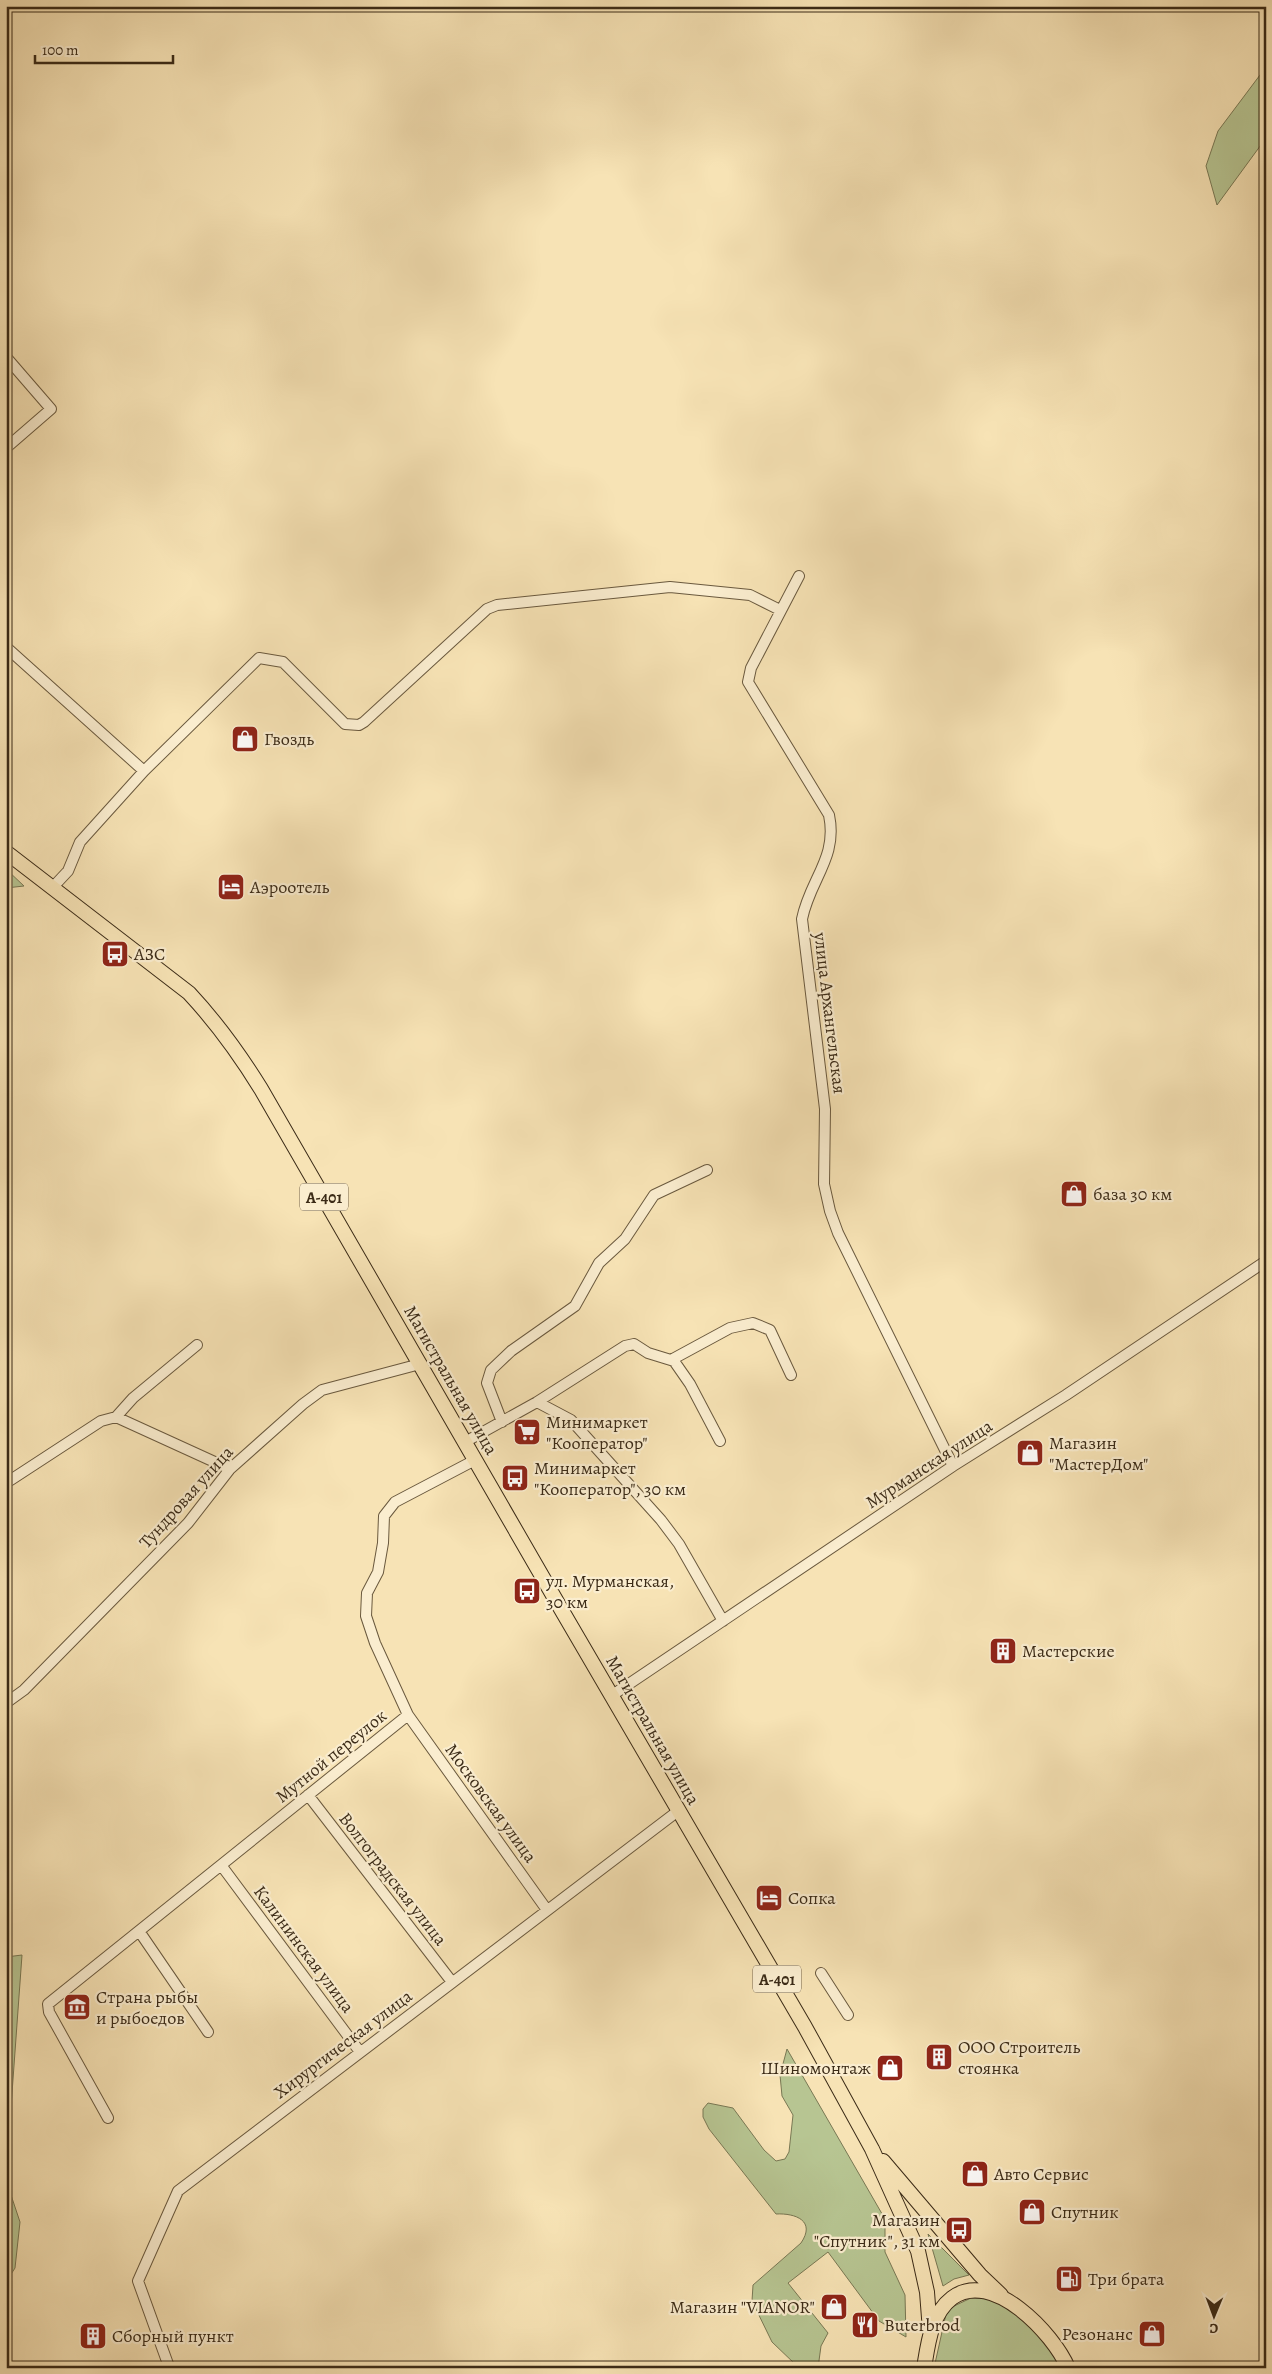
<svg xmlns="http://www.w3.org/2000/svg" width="1272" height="2374" viewBox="0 0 1272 2374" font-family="Alegreya,serif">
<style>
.green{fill:#b7c592;stroke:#797854}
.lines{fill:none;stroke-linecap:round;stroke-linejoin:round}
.minor-casing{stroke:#6a593e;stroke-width:12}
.major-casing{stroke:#3b2b17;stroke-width:16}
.minor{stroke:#faedcf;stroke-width:10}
.major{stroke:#f7e3b5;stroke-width:14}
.labels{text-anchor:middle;stroke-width:4.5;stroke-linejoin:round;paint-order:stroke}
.shield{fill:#faedcf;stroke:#74654e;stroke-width:1}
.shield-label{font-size:16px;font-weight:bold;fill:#3b2b17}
.poi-label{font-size:18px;fill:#3b2b17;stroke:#faedcf;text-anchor:start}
.street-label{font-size:18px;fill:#3b2b17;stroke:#faedcf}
</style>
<rect width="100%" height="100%" fill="#f7e3b5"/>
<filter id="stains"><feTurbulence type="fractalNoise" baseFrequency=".004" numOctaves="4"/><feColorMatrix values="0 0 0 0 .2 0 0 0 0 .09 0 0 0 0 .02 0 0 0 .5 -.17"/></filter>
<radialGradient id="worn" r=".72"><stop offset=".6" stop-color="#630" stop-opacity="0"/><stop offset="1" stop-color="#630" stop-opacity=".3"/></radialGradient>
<!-- green -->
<path class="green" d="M 1266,67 L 1266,138 L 1217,205 L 1206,166 L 1218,131 Z
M 6,869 L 24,886 L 6,888 Z
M 22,1955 L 11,2107 L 6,2114 L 6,1957 Z
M 787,2049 L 885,2219 L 885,2252 L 905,2295 L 906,2337 L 879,2321 L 828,2252 L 788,2283 L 828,2333 L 821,2346 L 818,2368 L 796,2365 L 772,2342 L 752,2301 L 753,2285 L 801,2243 C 816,2221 796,2213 776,2214 L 709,2129 L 703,2117 L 703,2109 L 708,2103 L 733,2108 L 764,2150 L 776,2161 L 785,2159 L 789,2152 L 793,2115 L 782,2096 L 780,2075 Z
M 6,2180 L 20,2222 L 15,2268 L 6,2282 Z
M 928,2234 L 969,2275 L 954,2279 L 943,2286 Z
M 971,2298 L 994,2299 L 1017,2313 L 1051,2347 L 1062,2368 L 934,2368 L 946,2314 L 952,2307 Z"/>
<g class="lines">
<!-- minor casing -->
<g class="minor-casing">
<path id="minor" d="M 6,357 L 51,409 L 6,448
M 799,576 L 751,668 L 748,682 L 829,815 C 838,858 810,879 802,919 L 825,1109 L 824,1184 L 830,1211 L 838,1233 L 953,1466
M 6,647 L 144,771
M 53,887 L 68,871 L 80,842 L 144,771 L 259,658 L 283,662 L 345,724 L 359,725 L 364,722 L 487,609 L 497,605 L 670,587 L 750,595 L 780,610
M 671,1360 L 730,1328 L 753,1323 L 770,1330 L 791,1375
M 537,1402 L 625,1346 L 634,1344 L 648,1353 L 674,1361 L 690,1384 L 720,1441
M 116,1417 L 230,1469
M 502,1422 L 487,1383 L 491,1370 L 511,1351 L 575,1306 L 599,1263 L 625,1239 L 654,1195 L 707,1170
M 465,1442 L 537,1402 L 571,1420 L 661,1520 L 679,1544 L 723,1621
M 475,1460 L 395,1502 L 384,1516 L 383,1543 L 378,1572 L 367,1593 L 366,1616 L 375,1643 L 408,1715 L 547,1910
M 6,1483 L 101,1421 L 116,1417 L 133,1398 L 197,1345
M 611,1696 L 953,1466 L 1066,1395 L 1266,1261
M 6,1703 L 24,1690 L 188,1523 L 230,1469 L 303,1404 L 322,1390 L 420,1364
M 308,1795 L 452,1982
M 221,1865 L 360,2052
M 139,1931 L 208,2032
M 821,1973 L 848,2015
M 108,2118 L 49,2012 L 48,2004 L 408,1715
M 168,2364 L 138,2281 L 178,2191 L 678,1811"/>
</g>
<!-- major casing -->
<g class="major-casing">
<path id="major" d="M 6,852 L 189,993 C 217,1023 240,1055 261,1089 L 561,1609 L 805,2027 L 872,2149 L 918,2251 L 927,2292 L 930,2331
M 883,2161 L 980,2275 L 1001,2295
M 924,2368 C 928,2344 931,2314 952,2298 C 992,2268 1054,2334 1068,2368"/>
</g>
<!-- minor -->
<use href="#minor" class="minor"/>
<!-- major -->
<use href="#major" class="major"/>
</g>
<!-- icons -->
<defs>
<g id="shop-square" transform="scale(1.4375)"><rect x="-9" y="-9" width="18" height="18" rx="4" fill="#8f2418" stroke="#faedcf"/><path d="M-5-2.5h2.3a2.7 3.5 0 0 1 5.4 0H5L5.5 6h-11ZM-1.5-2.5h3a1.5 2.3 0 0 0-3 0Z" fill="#fff"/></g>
<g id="hotel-square" transform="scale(1.4375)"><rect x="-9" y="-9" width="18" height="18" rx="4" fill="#8f2418" stroke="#faedcf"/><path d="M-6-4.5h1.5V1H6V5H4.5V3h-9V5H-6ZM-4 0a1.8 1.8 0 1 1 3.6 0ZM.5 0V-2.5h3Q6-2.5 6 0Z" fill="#fff"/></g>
<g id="bus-square" transform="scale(1.4375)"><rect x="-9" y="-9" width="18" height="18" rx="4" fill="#8f2418" stroke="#faedcf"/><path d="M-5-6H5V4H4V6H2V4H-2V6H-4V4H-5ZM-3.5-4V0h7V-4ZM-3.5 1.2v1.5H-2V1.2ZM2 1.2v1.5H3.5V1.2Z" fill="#fff"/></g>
<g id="supermarket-square" transform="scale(1.4375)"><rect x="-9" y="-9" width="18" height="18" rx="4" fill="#8f2418" stroke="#faedcf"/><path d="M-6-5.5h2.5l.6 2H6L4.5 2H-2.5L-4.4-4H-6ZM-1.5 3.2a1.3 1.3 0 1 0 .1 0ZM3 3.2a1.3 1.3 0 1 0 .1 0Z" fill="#fff"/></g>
<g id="building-square" transform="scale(1.4375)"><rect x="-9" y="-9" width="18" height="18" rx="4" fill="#8f2418" stroke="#faedcf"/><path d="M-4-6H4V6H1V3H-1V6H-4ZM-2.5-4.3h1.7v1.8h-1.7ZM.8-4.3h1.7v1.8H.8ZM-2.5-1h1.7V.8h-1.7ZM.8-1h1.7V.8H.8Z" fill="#fff"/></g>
<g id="museum-square" transform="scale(1.4375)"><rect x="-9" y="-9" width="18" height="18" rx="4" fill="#8f2418" stroke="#faedcf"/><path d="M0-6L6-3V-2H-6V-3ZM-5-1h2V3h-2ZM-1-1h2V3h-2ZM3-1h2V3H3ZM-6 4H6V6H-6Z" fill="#fff"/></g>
<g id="fuel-square" transform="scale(1.4375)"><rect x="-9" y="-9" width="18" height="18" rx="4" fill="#8f2418" stroke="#faedcf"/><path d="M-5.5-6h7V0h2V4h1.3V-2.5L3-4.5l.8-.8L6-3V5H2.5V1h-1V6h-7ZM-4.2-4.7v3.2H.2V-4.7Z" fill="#fff"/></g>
<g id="restaurant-square" transform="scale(1.4375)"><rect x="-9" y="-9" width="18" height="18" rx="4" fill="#8f2418" stroke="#faedcf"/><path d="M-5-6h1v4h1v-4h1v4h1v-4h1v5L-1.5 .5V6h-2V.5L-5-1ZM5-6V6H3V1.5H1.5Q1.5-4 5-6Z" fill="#fff"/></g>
</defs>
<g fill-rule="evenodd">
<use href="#shop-square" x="245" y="739"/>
<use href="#hotel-square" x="231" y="887"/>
<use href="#bus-square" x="115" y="954"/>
<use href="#shop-square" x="1074" y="1194"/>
<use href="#supermarket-square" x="527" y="1432"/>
<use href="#shop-square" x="1030" y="1453"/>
<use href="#bus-square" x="515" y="1478"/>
<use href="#bus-square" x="527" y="1591"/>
<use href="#building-square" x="1003" y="1651"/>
<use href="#hotel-square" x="769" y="1898"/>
<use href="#museum-square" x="77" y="2007"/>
<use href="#building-square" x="939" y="2057"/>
<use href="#shop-square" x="890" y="2068"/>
<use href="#shop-square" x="975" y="2174"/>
<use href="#shop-square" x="1032" y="2212"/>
<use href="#bus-square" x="959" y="2230"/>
<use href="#fuel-square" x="1069" y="2279"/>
<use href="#shop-square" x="834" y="2307"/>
<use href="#restaurant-square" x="865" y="2325"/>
<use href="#shop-square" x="1152" y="2334"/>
<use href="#building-square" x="93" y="2336"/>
</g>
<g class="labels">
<!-- shield labels -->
<g class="shield">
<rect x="300" y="1183.5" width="48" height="27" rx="4"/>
<rect x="753" y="1965.5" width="48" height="27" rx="4"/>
</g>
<g class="shield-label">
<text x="324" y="1203">А-401</text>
<text x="777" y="1985">А-401</text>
</g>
<!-- poi labels -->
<g class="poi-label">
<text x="264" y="745">Гвоздь</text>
<text x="250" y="893">Аэроотель</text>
<text x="134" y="960">АЗС</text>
<text x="1093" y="1200">база 30 км</text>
<text x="546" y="1428">Минимаркет<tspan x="546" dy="21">"Кооператор"</tspan></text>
<text x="1049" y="1449">Магазин<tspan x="1049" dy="21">"МастерДом"</tspan></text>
<text x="534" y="1474">Минимаркет<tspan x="534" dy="21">"Кооператор", 30 км</tspan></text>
<text x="546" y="1587">ул. Мурманская,<tspan x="546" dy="21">30 км</tspan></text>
<text x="1022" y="1657">Мастерские</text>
<text x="788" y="1904">Сопка</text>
<text x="96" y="2003">Страна рыбы<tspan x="96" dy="21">и рыбоедов</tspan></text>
<text x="958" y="2053">ООО Строитель<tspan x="958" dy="21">стоянка</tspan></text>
<text x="871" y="2074" text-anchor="end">Шиномонтаж</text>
<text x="994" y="2180">Авто Сервис</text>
<text x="1051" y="2218">Спутник</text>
<text x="940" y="2226" text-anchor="end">Магазин<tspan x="940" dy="21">"Спутник", 31 км</tspan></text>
<text x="1088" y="2285">Три брата</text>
<text x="815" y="2313" text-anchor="end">Магазин "VIANOR"</text>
<text x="884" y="2331">Buterbrod</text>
<text x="1133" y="2340" text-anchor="end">Резонанс</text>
<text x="112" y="2342">Сборный пункт</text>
</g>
<!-- street labels -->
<g class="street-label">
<text transform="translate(830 1013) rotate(83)" y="6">улица Архангельская</text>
<text transform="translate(451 1380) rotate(60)" y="6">Магистральная улица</text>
<text transform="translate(929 1464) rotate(-33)" y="6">Мурманская улица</text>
<text transform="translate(186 1497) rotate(-48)" y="6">Тундровая улица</text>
<text transform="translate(653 1730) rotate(60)" y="6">Магистральная улица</text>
<text transform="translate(331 1756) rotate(-39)" y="6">Мутной переулок</text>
<text transform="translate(491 1803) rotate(54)" y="6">Московская улица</text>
<text transform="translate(393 1879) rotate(52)" y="6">Волгоградская улица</text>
<text transform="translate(304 1949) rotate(53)" y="6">Калининская улица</text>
<text transform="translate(343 2044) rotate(-37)" y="6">Хирургическая улица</text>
</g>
</g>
<!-- margin -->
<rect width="1272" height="2374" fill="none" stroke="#f7e3b5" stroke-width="25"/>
<rect x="8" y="8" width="1257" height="2359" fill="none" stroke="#3b2b17" stroke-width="2.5"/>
<rect x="12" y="12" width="1247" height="2349" fill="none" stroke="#3b2b17"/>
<!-- north arrow -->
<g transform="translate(1214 2316) rotate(181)" stroke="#faedcf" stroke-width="4" paint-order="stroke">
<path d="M0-4L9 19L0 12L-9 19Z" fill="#3b2b17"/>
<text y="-8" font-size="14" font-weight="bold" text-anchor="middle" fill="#3b2b17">С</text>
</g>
<!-- scale -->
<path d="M35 55v8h138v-8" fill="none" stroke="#3b2b17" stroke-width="2.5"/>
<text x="42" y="55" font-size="15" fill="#3b2b17" stroke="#faedcf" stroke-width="4" paint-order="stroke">100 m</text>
<rect width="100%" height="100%" filter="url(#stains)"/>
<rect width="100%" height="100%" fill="url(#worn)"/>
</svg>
